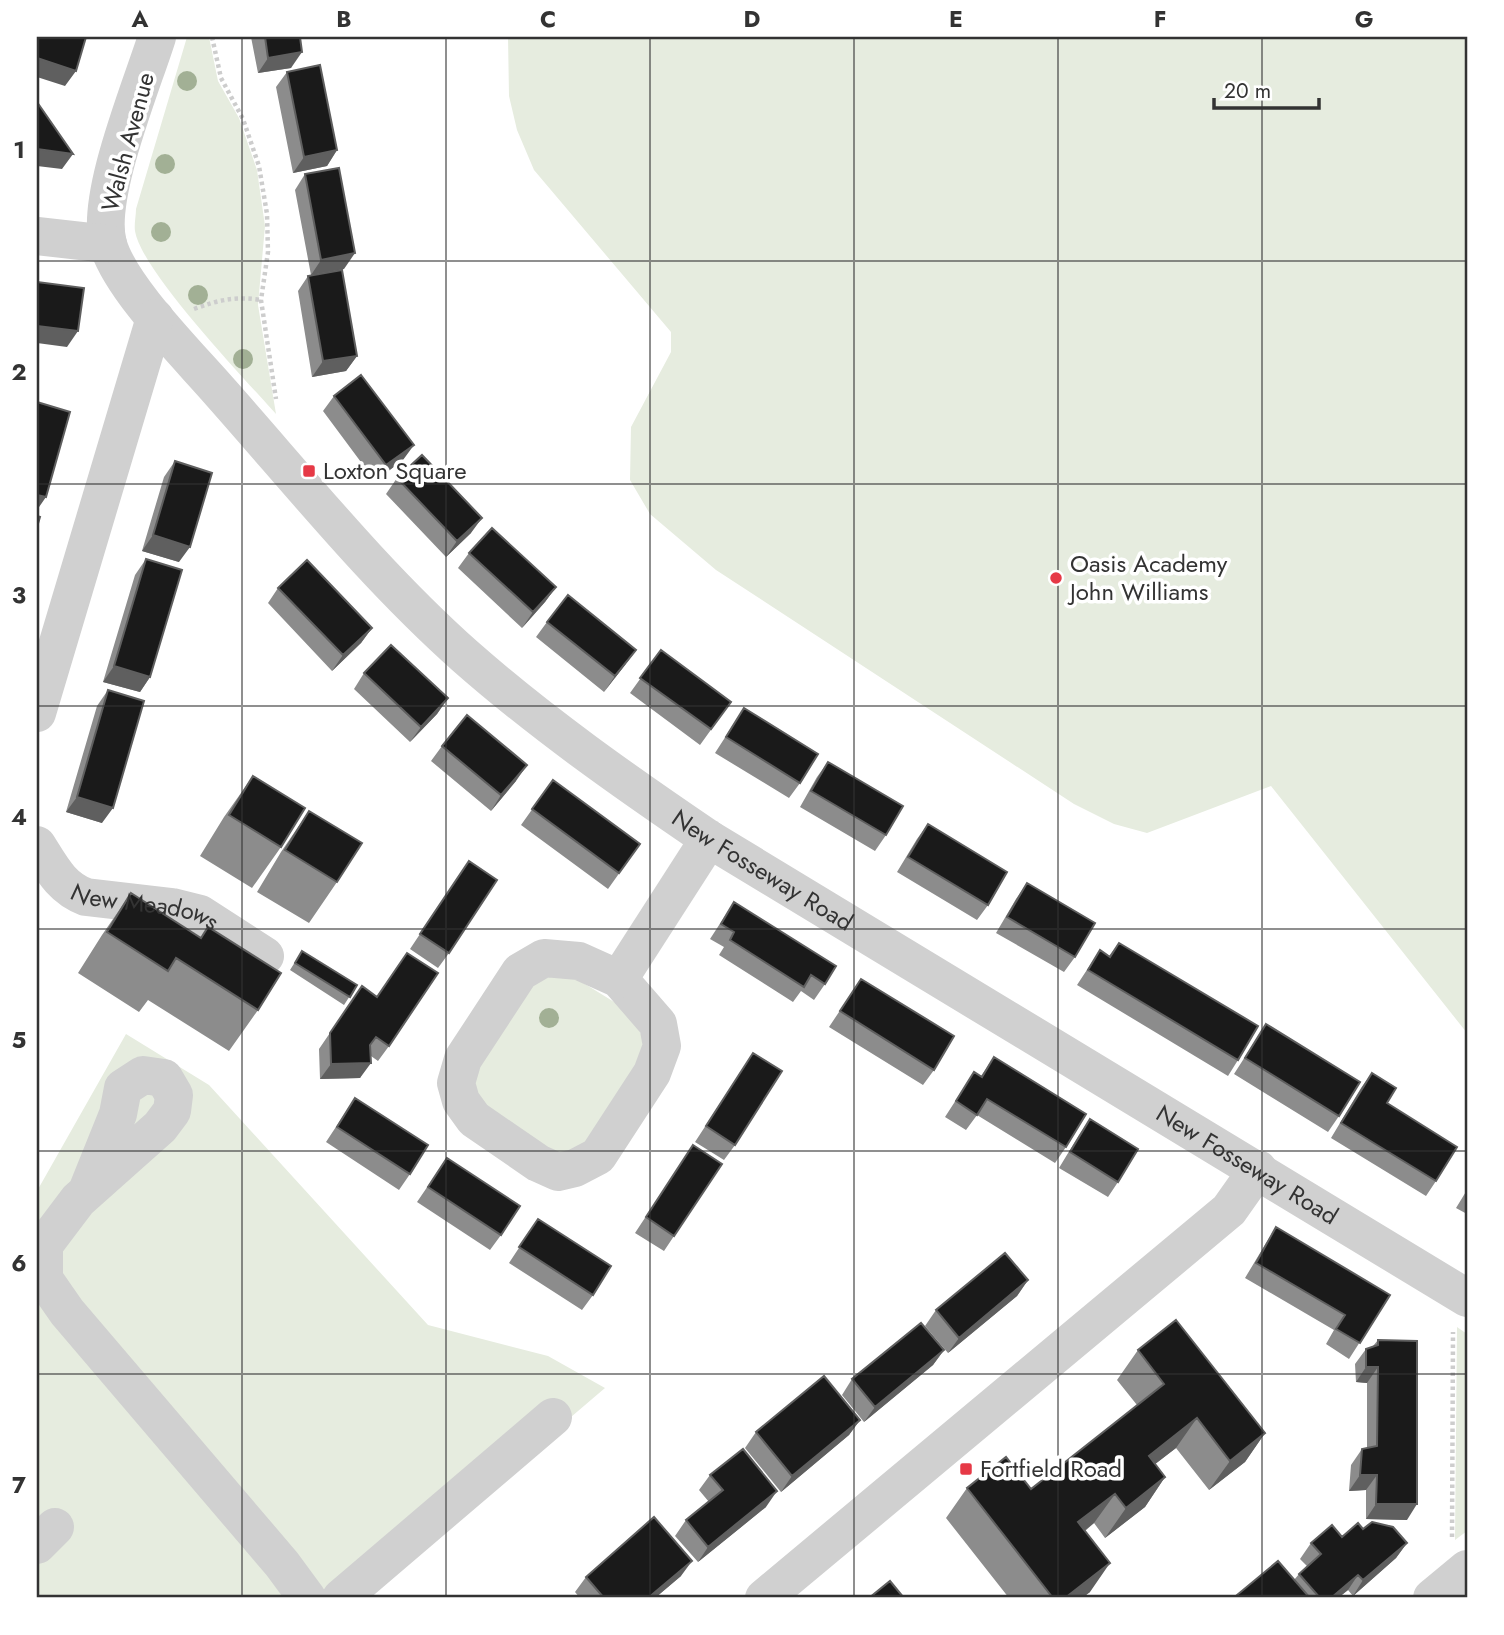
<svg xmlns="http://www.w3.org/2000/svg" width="1504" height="1635" viewBox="0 0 1504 1635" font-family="Jost,sans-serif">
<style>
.green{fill:#e6ecdf}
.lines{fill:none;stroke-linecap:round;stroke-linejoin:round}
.path{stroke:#cdcdcd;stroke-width:4.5;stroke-dasharray:3.5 3.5;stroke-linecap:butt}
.minor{stroke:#d0d0d0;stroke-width:38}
.tree{fill:#a2b095}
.wall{fill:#8c8c8c}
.shaded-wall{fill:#5f5f5f}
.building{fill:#1a1a1a;stroke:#5f5f5f;stroke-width:2}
.grid{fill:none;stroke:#333;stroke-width:2;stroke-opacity:0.55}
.poi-dot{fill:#e63946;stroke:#fff;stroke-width:2.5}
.labels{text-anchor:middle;stroke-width:7;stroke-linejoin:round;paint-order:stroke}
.street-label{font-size:24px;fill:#333;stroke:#fff}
.poi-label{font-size:24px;fill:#333;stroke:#fff;text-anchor:start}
.neatline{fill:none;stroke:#333;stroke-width:2.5}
.grid-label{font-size:23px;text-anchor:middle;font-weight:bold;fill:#333}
</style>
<rect width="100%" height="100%" fill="#fff"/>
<!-- green -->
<path class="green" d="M 187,37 L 209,37 L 218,81 L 239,118 L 257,170 L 265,226 L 258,305 L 276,414 C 245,379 142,272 135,231 C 134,224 136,216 136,209 Z
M 508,37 L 1467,37 L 1467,1033 L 1271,786 L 1147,833 L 1114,824 L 1074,804 L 716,570 L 650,514 L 630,480 L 631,427 L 671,352 L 671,332 L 534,170 L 517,130 L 509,96 Z
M 564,971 L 632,1013 L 646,1046 L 592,1142 L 563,1156 L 493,1120 L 474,1086 L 475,1066 L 527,986 Z
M 126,1034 L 209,1085 L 428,1325 L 548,1356 L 605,1388 L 359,1598 L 37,1598 L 37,1191 Z
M 1457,1327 L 1467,1334 L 1467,1531 L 1455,1540 Z"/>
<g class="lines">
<!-- path -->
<path class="path" d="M 212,37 L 221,78 L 243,119 L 259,166 L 267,214 L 268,252 L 261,300 L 276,399
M 194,309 C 218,300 236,296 261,300
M 1452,1537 L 1453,1332"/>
<!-- minor -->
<g class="minor">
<path id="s1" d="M 157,37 C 142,85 95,197 108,244 C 120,288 190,357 221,393 C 300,482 375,576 465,656 C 541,723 625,782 709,839 L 1467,1298"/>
<path d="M 37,236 L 108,244"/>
<path d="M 37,713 L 155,318"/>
<path id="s2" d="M 37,845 C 51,867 61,888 86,897 L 172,907 L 200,914 L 265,956"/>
<path d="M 544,958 L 579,961 L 619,979 L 658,1024 L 662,1046 L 652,1073 L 598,1156 L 575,1168 L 558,1172 L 538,1163 L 474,1119 L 461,1101 L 456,1083 L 463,1059 L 520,972 Z"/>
<path d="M 619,979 L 709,839"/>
<path d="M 87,1191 L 118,1114 L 123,1088 L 143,1075 L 164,1078 L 174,1095 L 172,1111 L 160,1127 L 78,1200 L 44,1245 L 44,1279 L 67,1312 L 282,1564 L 307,1598"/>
<path d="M 37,1545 L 55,1527"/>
<path d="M 341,1598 L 553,1417"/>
<path d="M 764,1598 L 1229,1210 L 1258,1169"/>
<path d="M 1432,1598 L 1467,1569"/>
</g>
</g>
<!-- trees -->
<g class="tree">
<circle cx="187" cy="81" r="10"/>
<circle cx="165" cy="164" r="10"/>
<circle cx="161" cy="232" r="10"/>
<circle cx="198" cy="295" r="10"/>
<circle cx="243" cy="359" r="10"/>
<circle cx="549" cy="1018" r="10"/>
</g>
<!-- wall -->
<path class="wall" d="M 251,37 L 300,37 L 291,68 L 258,73 Z
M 287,72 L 337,150 L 327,166 L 293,173 L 276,87 Z
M 305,174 L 344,269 L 311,275 L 295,190 Z
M 308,276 L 357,356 L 346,371 L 312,377 L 298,291 Z
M 334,396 L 403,460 L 375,481 L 323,411 Z
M 175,461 L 179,562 L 142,551 L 164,477 Z
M 397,478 L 471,533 L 446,557 L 386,494 Z
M 469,553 L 556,587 L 545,602 L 522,628 L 458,568 Z
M 146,559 L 150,677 L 140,692 L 103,682 L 135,575 Z
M 278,588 L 372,628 L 361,643 L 332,671 L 268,603 Z
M 547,622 L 636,650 L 604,692 L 536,637 Z
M 661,650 L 731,702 L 700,745 L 630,693 Z
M 364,673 L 448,698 L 437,714 L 410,742 L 354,689 Z
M 108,690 L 102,823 L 66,812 L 97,706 Z
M 744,708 L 800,783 L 789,798 L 715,753 Z
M 442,746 L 516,781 L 491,811 L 431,761 Z
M 828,762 L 886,835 L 875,851 L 800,807 L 817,777 Z
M 253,776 L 281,847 L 252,888 L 200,856 L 224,817 Z
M 553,780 L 640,844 L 608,889 L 521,825 Z
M 309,811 L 337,882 L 309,923 L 257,892 L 281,852 Z
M 928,824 L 988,905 L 977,920 L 897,872 L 917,839 Z
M 458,877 L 449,953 L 438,968 L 410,949 Z
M 1027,883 L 1075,957 L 1064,972 L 996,933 L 1016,899 Z
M 131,893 L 201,938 L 208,927 L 258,1010 L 229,1051 L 148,1000 L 139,1012 L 78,973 L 102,935 Z
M 734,902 L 825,984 L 814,1000 L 801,991 L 793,1002 L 719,955 L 724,947 L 710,939 Z
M 1119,943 L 1238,1060 L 1228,1076 L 1077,985 L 1100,950 L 1109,956 Z
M 302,951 L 357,985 L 344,1005 L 290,970 Z
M 861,979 L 934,1070 L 923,1085 L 829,1027 Z
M 362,986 L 389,1046 L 378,1061 L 371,1056 L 360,1078 L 320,1079 L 319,1049 Z
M 1266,1024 L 1339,1116 L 1328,1132 L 1234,1074 Z
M 753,1053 L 735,1145 L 724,1160 L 695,1142 Z
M 994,1057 L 1066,1147 L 1055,1163 L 977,1115 L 966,1130 L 945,1117 L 974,1072 L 981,1076 Z
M 1372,1073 L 1387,1103 L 1436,1181 L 1426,1196 L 1331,1138 L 1361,1088 Z
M 355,1098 L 410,1174 L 399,1190 L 326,1142 Z
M 1090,1119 L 1118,1182 L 1108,1197 L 1059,1168 L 1079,1135 Z
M 693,1145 L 674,1236 L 664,1251 L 635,1233 Z
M 447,1158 L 501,1235 L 490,1250 L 417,1202 Z
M 1467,1190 L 1467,1214 L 1456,1208 Z
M 538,1219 L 593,1295 L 582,1310 L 509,1263 Z
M 1276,1227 L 1390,1295 L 1349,1359 L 1326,1344 L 1334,1330 L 1245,1278 L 1266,1243 Z
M 1028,1280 L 1017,1296 L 948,1353 L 925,1326 L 936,1310 Z
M 1378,1340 L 1407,1520 L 1366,1519 L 1366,1490 L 1349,1491 L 1351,1465 L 1362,1449 L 1367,1448 L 1367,1383 L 1356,1382 L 1355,1364 L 1366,1349 L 1373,1346 Z
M 944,1350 L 933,1365 L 864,1422 L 842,1395 L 852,1379 Z
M 1138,1350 L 1265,1433 L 1245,1462 L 1209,1490 L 1176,1448 L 1155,1464 L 1165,1477 L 1145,1507 L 1105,1538 L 1094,1523 L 1085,1531 L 1090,1592 L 1082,1598 L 1009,1598 L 946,1518 L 967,1488 L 1031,1489 L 1137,1405 L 1117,1380 Z
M 860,1420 L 849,1435 L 781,1492 L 745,1448 L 756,1432 Z
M 710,1475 L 766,1507 L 698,1562 L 675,1536 L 686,1520 L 709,1502 L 699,1490 Z
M 1363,1529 L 1407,1543 L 1396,1558 L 1353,1596 L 1348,1590 L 1338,1598 L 1235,1598 L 1237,1595 L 1294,1580 L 1299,1574 L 1307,1566 L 1300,1559 L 1311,1543 L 1342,1537 Z
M 681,1576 L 655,1598 L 580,1598 L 575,1592 L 586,1577 Z"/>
<!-- shaded-wall -->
<path class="shaded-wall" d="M 302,52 L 291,68 L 258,73 L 268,58 Z
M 37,58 L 76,71 L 65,86 L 37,77 Z
M 37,149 L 73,154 L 62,169 L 37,166 Z
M 337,150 L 327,166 L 293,173 L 304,157 Z
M 355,253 L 344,269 L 311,275 L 321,260 Z
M 37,326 L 78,331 L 67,347 L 37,343 Z
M 357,356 L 346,371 L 312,377 L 323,361 Z
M 414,445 L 403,460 L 375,481 L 386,465 Z
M 37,495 L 46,497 L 37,510 Z
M 482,518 L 471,533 L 446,557 L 457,541 Z
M 153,535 L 190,547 L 179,562 L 142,551 Z
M 556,587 L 545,602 L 522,628 L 533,612 Z
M 372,628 L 361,643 L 332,671 L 343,655 Z
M 636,650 L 625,665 L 604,692 L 615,676 Z
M 114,666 L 150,677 L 140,692 L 103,682 Z
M 448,698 L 437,714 L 410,742 L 421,727 Z
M 527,765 L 516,781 L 491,811 L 501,795 Z
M 77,797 L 113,808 L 102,823 L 66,812 Z
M 371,1063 L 360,1078 L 320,1079 L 331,1064 Z
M 1028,1280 L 1017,1296 L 948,1353 L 959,1338 Z
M 944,1350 L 933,1365 L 864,1422 L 875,1407 Z
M 1366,1367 L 1378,1367 L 1367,1383 L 1356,1382 Z
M 1197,1418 L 1176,1448 L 1128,1485 L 1149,1456 Z
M 860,1420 L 849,1435 L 781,1492 L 792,1476 Z
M 1265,1433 L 1245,1462 L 1209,1490 L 1230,1461 Z
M 1360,1475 L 1377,1475 L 1366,1490 L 1349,1491 Z
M 1165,1477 L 1145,1507 L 1105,1538 L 1126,1508 Z
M 777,1491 L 766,1507 L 698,1562 L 708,1547 Z
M 1115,1494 L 1094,1523 L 1058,1552 L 1078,1522 Z
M 1376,1504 L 1417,1504 L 1407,1520 L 1366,1519 Z
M 1407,1543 L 1396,1558 L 1353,1596 L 1363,1580 Z
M 692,1561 L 681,1576 L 655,1598 L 648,1598 Z
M 1110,1563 L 1090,1592 L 1082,1598 L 1065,1598 Z
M 1358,1575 L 1348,1590 L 1338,1598 L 1331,1598 Z"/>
<!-- building -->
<path class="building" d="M 37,37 L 86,37 L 76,71 L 37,58 Z
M 265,37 L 300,37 L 302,52 L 268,58 Z
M 320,65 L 337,150 L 304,157 L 287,72 Z
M 37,102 L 73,154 L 37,149 Z
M 339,168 L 355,253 L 321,260 L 305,174 Z
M 342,270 L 357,356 L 323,361 L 308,276 Z
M 37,282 L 84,288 L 78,331 L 37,326 Z
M 361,375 L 414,445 L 386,465 L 334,396 Z
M 37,402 L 70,412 L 46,497 L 37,495 Z
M 422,455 L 482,518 L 457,541 L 397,478 Z
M 175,461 L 212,473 L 190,547 L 153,535 Z
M 37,516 L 40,517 L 37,527 Z
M 492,528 L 556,587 L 533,612 L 469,553 Z
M 146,559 L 182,570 L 150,677 L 114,666 Z
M 307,560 L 372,628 L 343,655 L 278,588 Z
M 568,595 L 636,650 L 615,676 L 547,622 Z
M 391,645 L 448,698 L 421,727 L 364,673 Z
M 661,650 L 731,702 L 711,729 L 640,678 Z
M 108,690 L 144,701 L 113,808 L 77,797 Z
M 744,708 L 818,754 L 800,783 L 726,737 Z
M 467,715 L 527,765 L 501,795 L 442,746 Z
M 828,762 L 903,806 L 886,835 L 811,791 Z
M 253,776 L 305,808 L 281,847 L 229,815 Z
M 553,780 L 640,844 L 619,873 L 532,809 Z
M 309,811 L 362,843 L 337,882 L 285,850 Z
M 928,824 L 1007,872 L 988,905 L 908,857 Z
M 469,861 L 497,880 L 449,953 L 420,934 Z
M 1027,883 L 1095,923 L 1075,957 L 1007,917 Z
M 131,893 L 201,938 L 208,927 L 281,973 L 258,1010 L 176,958 L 168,971 L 107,932 Z
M 734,902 L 836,966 L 825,984 L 811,975 L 804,987 L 730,940 L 734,932 L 721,924 Z
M 1119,943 L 1258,1026 L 1238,1060 L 1088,970 L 1100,950 L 1110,957 Z
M 302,951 L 357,985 L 350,997 L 295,963 Z
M 407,953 L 438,973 L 389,1046 L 376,1037 L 370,1045 L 371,1063 L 331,1064 L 330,1033 L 362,986 L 377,997 Z
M 861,979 L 954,1036 L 934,1070 L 840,1011 Z
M 1266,1024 L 1360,1082 L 1339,1116 L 1245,1058 Z
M 753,1053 L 782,1071 L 735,1145 L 706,1126 Z
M 994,1057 L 1086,1114 L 1066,1147 L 987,1099 L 977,1115 L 956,1101 L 974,1072 L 982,1077 Z
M 1372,1073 L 1396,1088 L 1387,1103 L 1457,1147 L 1436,1181 L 1341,1123 Z
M 355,1098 L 428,1145 L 410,1174 L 337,1127 Z
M 1090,1119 L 1138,1149 L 1118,1182 L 1070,1152 Z
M 693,1145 L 722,1164 L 674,1236 L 646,1217 Z
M 447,1158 L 520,1206 L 501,1235 L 428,1187 Z
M 538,1219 L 611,1266 L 593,1295 L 519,1247 Z
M 1276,1227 L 1390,1295 L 1360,1343 L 1336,1329 L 1345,1315 L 1256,1263 Z
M 1005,1253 L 1028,1280 L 959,1338 L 936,1310 Z
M 1176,1320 L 1265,1433 L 1230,1461 L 1197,1418 L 1149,1456 L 1165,1477 L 1126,1508 L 1115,1494 L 1078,1522 L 1110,1563 L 1065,1598 L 1053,1598 L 967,1488 L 1006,1457 L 1031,1489 L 1164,1384 L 1138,1350 Z
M 921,1323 L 944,1350 L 875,1407 L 852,1379 Z
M 1378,1340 L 1417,1341 L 1417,1504 L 1376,1504 L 1377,1475 L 1360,1475 L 1362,1449 L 1377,1446 L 1378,1367 L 1366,1367 L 1366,1349 L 1378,1345 Z
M 824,1376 L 860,1420 L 792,1476 L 756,1432 Z
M 743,1449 L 777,1491 L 708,1547 L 686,1520 L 723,1490 L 710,1475 Z
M 654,1517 L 692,1561 L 648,1598 L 604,1598 L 586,1577 Z
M 1372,1522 L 1393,1527 L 1407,1543 L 1363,1580 L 1358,1575 L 1331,1598 L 1320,1598 L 1299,1574 L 1321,1554 L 1311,1543 L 1332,1525 L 1342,1537 L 1358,1523 L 1363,1529 Z
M 1278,1561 L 1310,1598 L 1240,1598 L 1237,1595 Z
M 890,1581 L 904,1598 L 869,1598 Z"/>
<!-- grid -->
<path class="grid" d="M 242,37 L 242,1598M 446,37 L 446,1598M 650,37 L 650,1598M 854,37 L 854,1598M 1058,37 L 1058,1598M 1262,37 L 1262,1598M 37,261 L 1467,261M 37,484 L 1467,484M 37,706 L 1467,706M 37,929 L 1467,929M 37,1151 L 1467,1151M 37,1374 L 1467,1374"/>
<!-- markers -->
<g class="poi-dot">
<rect x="302" y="464" width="14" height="14" rx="3.5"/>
<circle cx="1056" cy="578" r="7"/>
<rect x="959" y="1462" width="14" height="14" rx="3.5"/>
</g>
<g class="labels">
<!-- street labels -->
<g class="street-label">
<text transform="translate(128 142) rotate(-75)" y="8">Walsh Avenue</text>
<text dy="8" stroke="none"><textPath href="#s1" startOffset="1129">New Fosseway Road</textPath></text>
<text dy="8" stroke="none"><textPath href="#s2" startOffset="133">New Meadows</textPath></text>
<text dy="8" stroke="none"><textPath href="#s1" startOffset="1696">New Fosseway Road</textPath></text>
</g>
<!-- poi labels -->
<g class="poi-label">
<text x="323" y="479">Loxton Square</text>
<text x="1070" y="572">Oasis Academy<tspan x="1070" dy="28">John Williams</tspan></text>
<text x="980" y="1477">Fortfield Road</text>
</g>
</g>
<!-- border -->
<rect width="1504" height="1635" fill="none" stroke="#ffffff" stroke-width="77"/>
<!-- scale -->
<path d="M1214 98v10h105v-10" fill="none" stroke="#333333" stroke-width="3.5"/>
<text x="1224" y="98" font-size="21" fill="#333333" stroke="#ffffff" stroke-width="5" paint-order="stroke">20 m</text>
<rect x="38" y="38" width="1428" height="1558" class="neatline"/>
<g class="grid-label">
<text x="140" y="27">A</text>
<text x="344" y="27">B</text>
<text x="548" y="27">C</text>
<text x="752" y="27">D</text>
<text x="956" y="27">E</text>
<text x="1160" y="27">F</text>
<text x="1364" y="27">G</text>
<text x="19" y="158">1</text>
<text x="19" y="380">2</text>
<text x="19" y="603">3</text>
<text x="19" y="825">4</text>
<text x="19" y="1048">5</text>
<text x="19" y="1271">6</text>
<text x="19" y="1493">7</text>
</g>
</svg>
